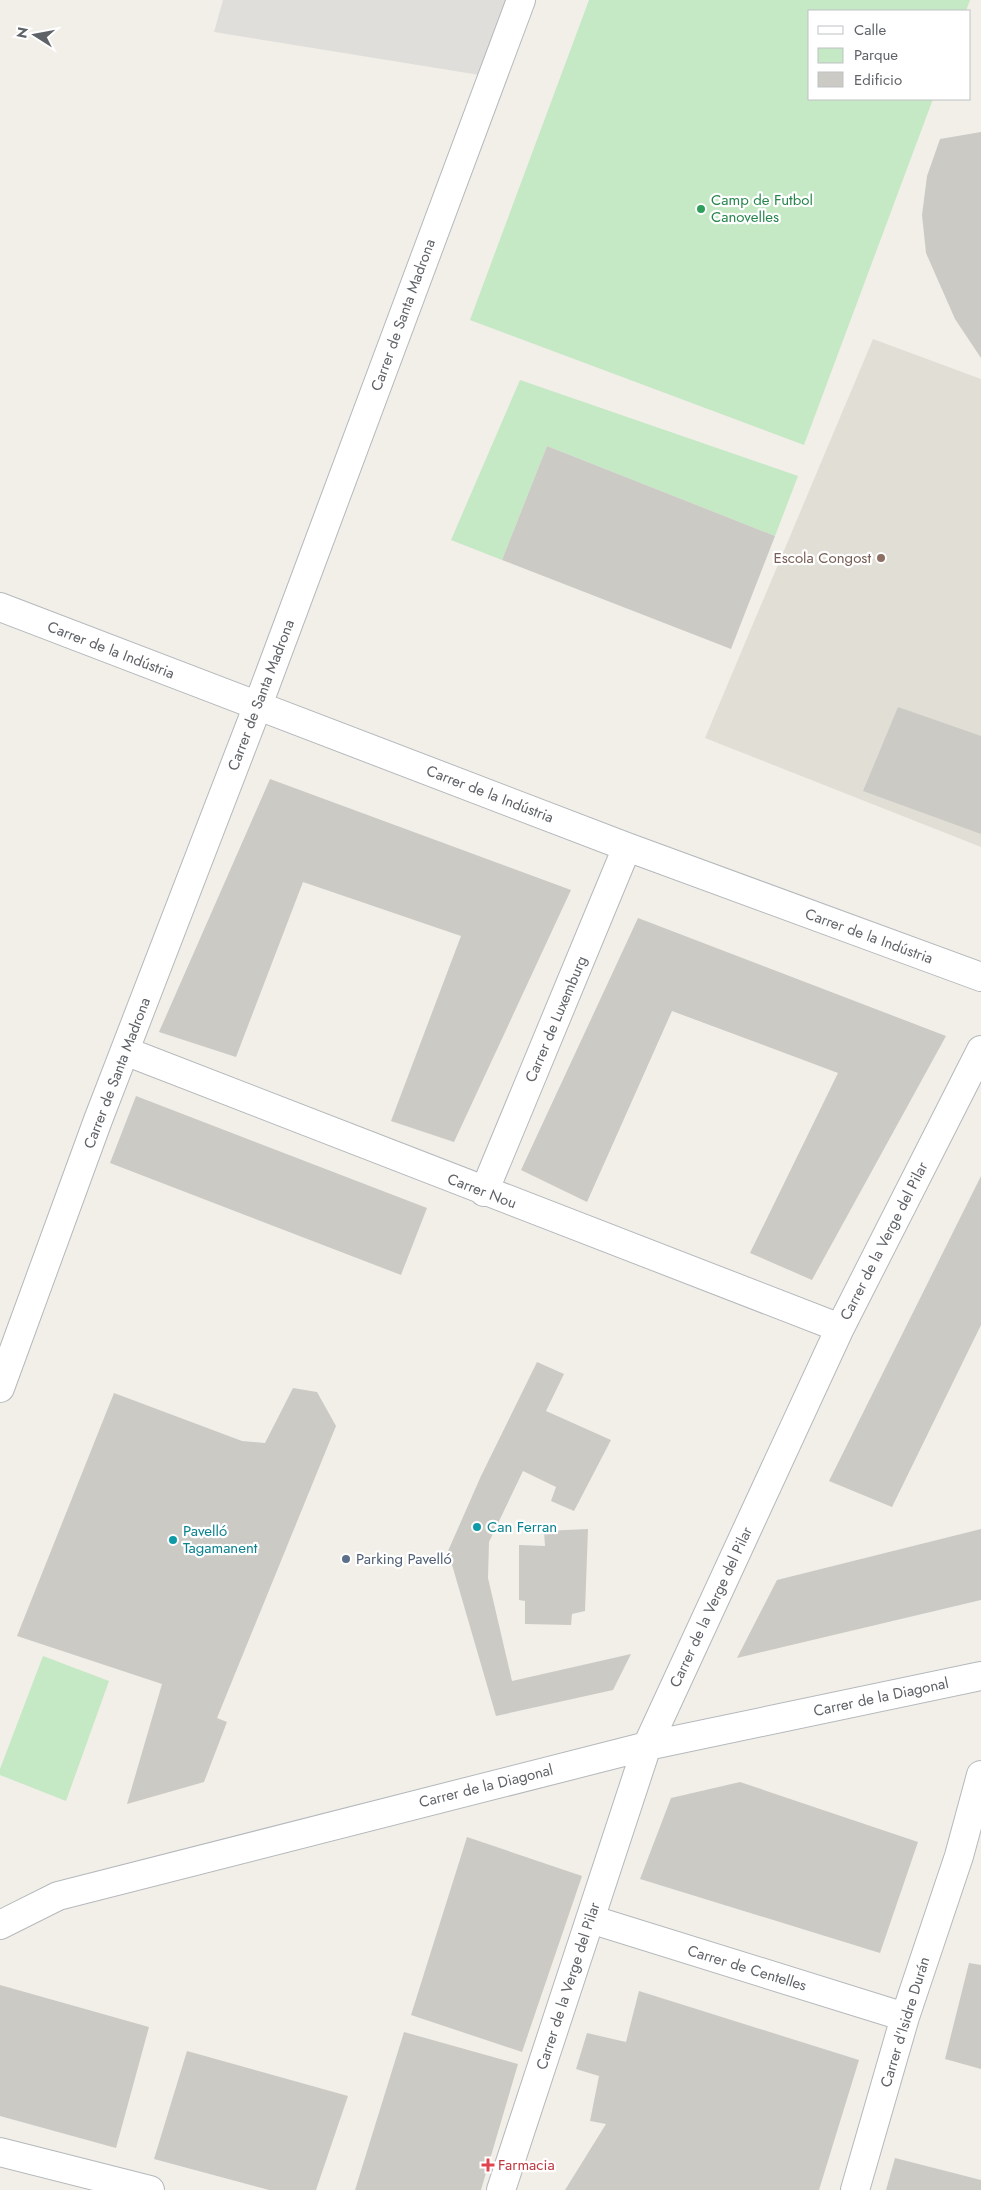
<svg xmlns="http://www.w3.org/2000/svg" width="981" height="2190" viewBox="0 0 981 2190" font-family="Jost,sans-serif">
<style>
.industrial{fill:#e0deda}
.education{fill:#e1ded6}
.green{fill:#c5e8c5}
.building{fill:#cccac5}
.lines{fill:none;stroke-linecap:round;stroke-linejoin:round}
.street-casing{stroke:#b5b8bc;stroke-width:30}
.street{stroke:#fff;stroke-width:28}
.leisure-dot{fill:#2e9e5b;stroke:#fff;stroke-width:2}
.education-dot{fill:#8d6e63;stroke:#fff;stroke-width:2}
.culture-dot{fill:#0f9aa8;stroke:#fff;stroke-width:2}
.service-dot{fill:#5c6f8a;stroke:#fff;stroke-width:2}
.health-dot{fill:#e0444e;stroke:#fff;stroke-width:2}
.labels{text-anchor:middle;stroke-width:4.5;stroke-linejoin:round;paint-order:stroke}
.leisure-label{font-size:15px;fill:#27864d;stroke:#fff;text-anchor:start}
.street-label{font-size:15px;fill:#5f6368;stroke:#fff}
.education-label{font-size:15px;fill:#785e54;stroke:#fff;text-anchor:end}
.culture-label{font-size:15px;fill:#0d838f;stroke:#fff;text-anchor:start}
.service-label{font-size:15px;fill:#4e5e75;stroke:#fff;text-anchor:start}
.health-label{font-size:15px;fill:#be3a42;stroke:#fff;text-anchor:start}
</style>
<rect width="100%" height="100%" fill="#f1efe8"/>
<!-- industrial -->
<path class="industrial" d="M 223,0 L 521,0 L 492,77 L 214,32 Z"/>
<!-- education -->
<path class="education" d="M 873,339 L 981,379 L 981,847 L 705,738 Z"/>
<!-- green -->
<path class="green" d="M 589,0 L 970,0 L 966,11 L 810,11 L 810,99 L 933,99 L 804,445 L 470,320 Z
M 520,380 L 798,476 L 775,536 L 547,446 L 502,560 L 451,540 Z
M 43,1656 L 109,1681 L 66,1801 L 0,1775 L 0,1769 Z"/>
<!-- building -->
<path class="building" d="M 981,132 L 981,358 L 955,319 L 926,253 L 922,215 L 927,176 L 940,139 Z
M 547,446 L 775,536 L 731,649 L 502,560 Z
M 898,707 L 981,736 L 981,834 L 863,791 Z
M 270,779 L 571,890 L 454,1142 L 391,1121 L 461,936 L 303,882 L 236,1057 L 159,1032 Z
M 638,918 L 946,1036 L 812,1280 L 750,1253 L 838,1073 L 672,1011 L 587,1202 L 521,1170 Z
M 136,1096 L 427,1208 L 401,1275 L 110,1163 Z
M 981,1176 L 981,1325 L 892,1507 L 829,1481 Z
M 537,1362 L 564,1374 L 546,1411 L 611,1440 L 574,1511 L 551,1501 L 556,1487 L 523,1471 L 489,1542 L 488,1578 L 512,1681 L 631,1654 L 613,1690 L 496,1716 L 448,1551 L 481,1476 Z
M 293,1388 L 317,1392 L 336,1426 L 217,1718 L 227,1722 L 204,1782 L 127,1804 L 162,1684 L 17,1636 L 114,1393 L 242,1441 L 265,1443 Z
M 588,1529 L 585,1611 L 572,1614 L 571,1625 L 525,1624 L 525,1601 L 519,1600 L 519,1545 L 545,1546 L 544,1531 Z
M 981,1529 L 981,1600 L 737,1658 L 777,1580 Z
M 740,1782 L 918,1842 L 880,1953 L 640,1879 L 671,1798 Z
M 467,1837 L 582,1876 L 522,2052 L 411,2015 Z
M 969,1963 L 981,1965 L 981,2069 L 945,2059 Z
M 0,1985 L 149,2027 L 116,2148 L 0,2116 Z
M 639,1991 L 859,2060 L 819,2190 L 565,2190 L 606,2124 L 590,2121 L 599,2076 L 576,2069 L 587,2033 L 626,2042 Z
M 404,2032 L 518,2064 L 481,2190 L 355,2190 Z
M 187,2051 L 348,2096 L 316,2190 L 269,2190 L 154,2159 Z
M 895,2158 L 981,2180 L 981,2190 L 886,2190 Z"/>
<g class="lines">
<!-- street casing -->
<g class="street-casing">
<path id="street" d="M 0,607 L 627,847 L 981,977
M 125,1051 L 840,1328
M 484,1192 L 627,847
M 0,1388 L 98,1120 L 258,705 L 521,0
M 590,1919 L 905,2017
M 0,1925 L 58,1896 L 647,1746 L 981,1676
M 0,2152 L 150,2190
M 501,2190 L 647,1746 L 840,1328 L 981,1050
M 855,2190 L 905,2017 L 959,1856 L 981,1775"/>
</g>
<!-- street -->
<use href="#street" class="street"/>
</g>
<!-- markers -->
<circle class="leisure-dot" cx="701" cy="209" r="5"/>
<circle class="education-dot" cx="881" cy="558" r="5"/>
<g class="culture-dot">
<circle cx="477" cy="1527" r="5"/>
<circle cx="173" cy="1540" r="5"/>
</g>
<circle class="service-dot" cx="346" cy="1559" r="5"/>
<path class="health-dot" d="M485.5 2157.5h5v5h5v5h-5v5h-5v-5h-5v-5h5z"/>
<g class="labels">
<!-- leisure labels -->
<g class="leisure-label">
<text x="711" y="205">Camp de Futbol<tspan x="711" dy="17">Canovelles</tspan></text>
</g>
<!-- street labels -->
<g class="street-label">
<text transform="translate(403 315) rotate(-70)" y="5">Carrer de Santa Madrona</text>
<text transform="translate(111 650) rotate(21)" y="5">Carrer de la Indústria</text>
<text transform="translate(261 695) rotate(-69)" y="5">Carrer de Santa Madrona</text>
<text transform="translate(490 794) rotate(21)" y="5">Carrer de la Indústria</text>
<text transform="translate(869 936) rotate(20)" y="5">Carrer de la Indústria</text>
<text transform="translate(556 1019) rotate(-67)" y="5">Carrer de Luxemburg</text>
<text transform="translate(117 1073) rotate(-69)" y="5">Carrer de Santa Madrona</text>
<text transform="translate(482 1191) rotate(21)" y="5">Carrer Nou</text>
<text transform="translate(884 1241) rotate(-63)" y="5">Carrer de la Verge del Pilar</text>
<text transform="translate(711 1607) rotate(-65)" y="5">Carrer de la Verge del Pilar</text>
<text transform="translate(881 1697) rotate(-12)" y="5">Carrer de la Diagonal</text>
<text transform="translate(486 1786) rotate(-14)" y="5">Carrer de la Diagonal</text>
<text transform="translate(747 1968) rotate(17)" y="5">Carrer de Centelles</text>
<text transform="translate(568 1986) rotate(-72)" y="5">Carrer de la Verge del Pilar</text>
<text transform="translate(905 2022) rotate(-73)" y="5">Carrer d'Isidre Durán</text>
</g>
<!-- education labels -->
<g class="education-label">
<text x="871" y="563">Escola Congost</text>
</g>
<!-- culture labels -->
<g class="culture-label">
<text x="487" y="1532">Can Ferran</text>
<text x="183" y="1536">Pavelló<tspan x="183" dy="17">Tagamanent</tspan></text>
</g>
<!-- service labels -->
<g class="service-label">
<text x="356" y="1564">Parking Pavelló</text>
</g>
<!-- health labels -->
<g class="health-label">
<text x="498" y="2170">Farmacia</text>
</g>
</g>
<!-- legend -->
<rect x="808" y="10" width="162" height="90" fill="#ffffff" stroke="#bfc1c3"/>
<rect x="818" y="26" width="25" height="8" fill="#ffffff" stroke="#bfc1c3"/>
<text x="854" y="35" font-size="15" fill="#5f6368">Calle</text>
<rect x="818" y="48" width="25" height="15" fill="#c5e8c5" stroke="#bfc1c3"/>
<text x="854" y="60" font-size="15" fill="#5f6368">Parque</text>
<rect x="818" y="72" width="25" height="15" fill="#cccac5" stroke="#bfc1c3"/>
<text x="854" y="85" font-size="15" fill="#5f6368">Edificio</text>
<!-- north arrow -->
<g transform="translate(35 35) rotate(281)" stroke="#ffffff" stroke-width="4" paint-order="stroke">
<path d="M0-4L9 19L0 12L-9 19Z" fill="#5f6368"/>
<text y="-8" font-size="14" font-weight="bold" text-anchor="middle" fill="#5f6368">N</text>
</g>
</svg>
